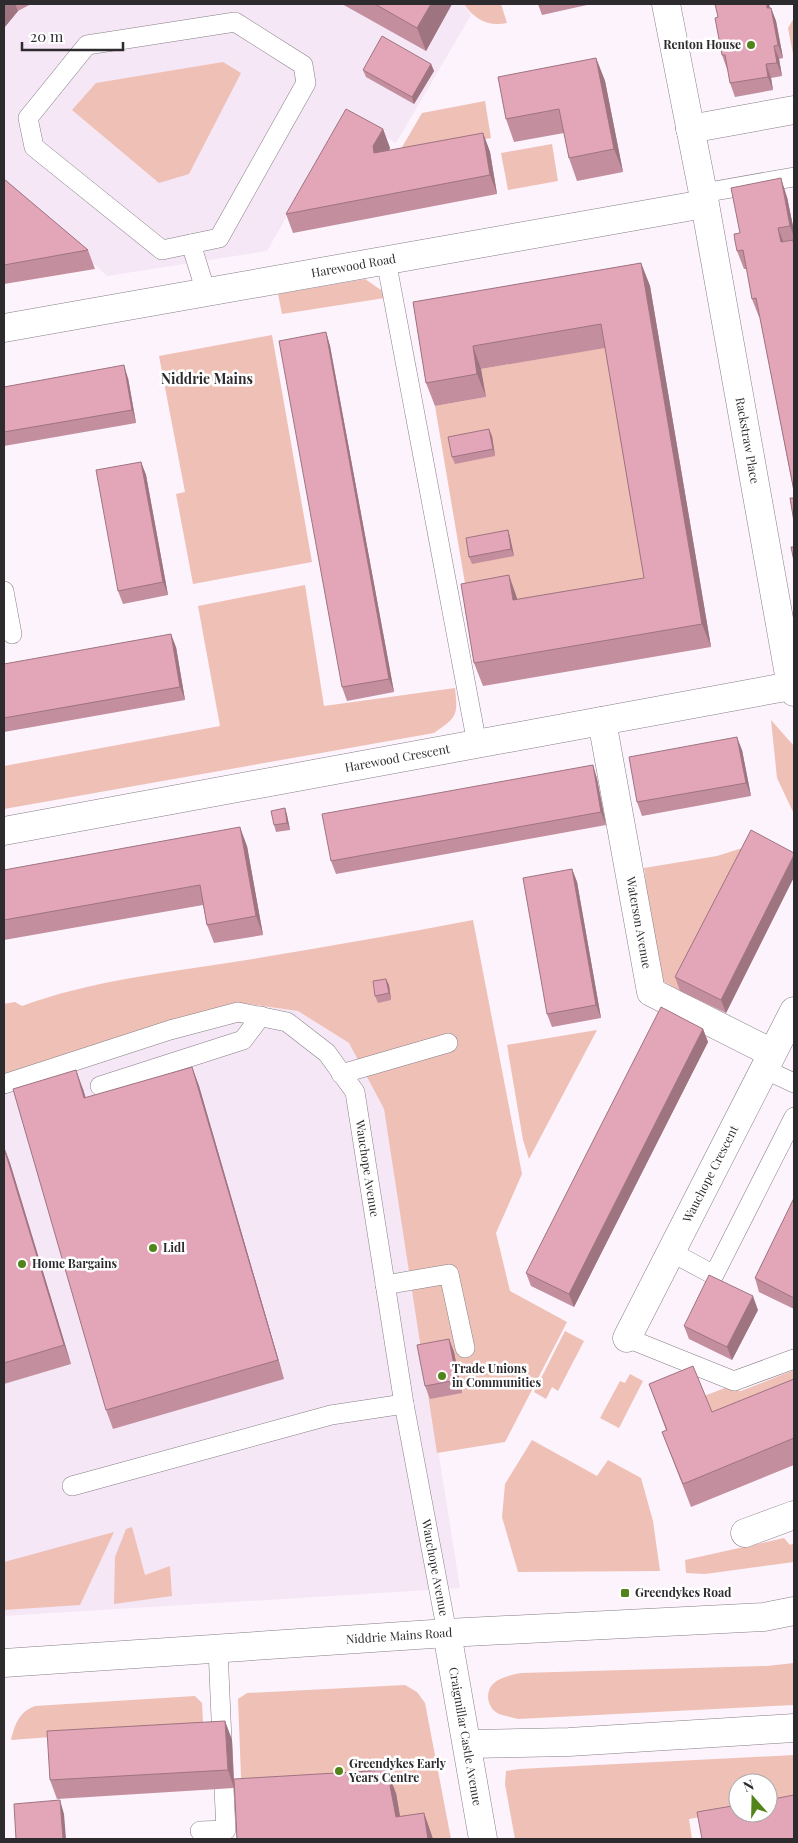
<svg xmlns="http://www.w3.org/2000/svg" width="798" height="1843" viewBox="0 0 798 1843" font-family="'Playfair Display',serif">
<style>
.built{fill:#f5e7f6}
.green{fill:#efc0b6}
.lines{fill:none;stroke-linecap:round;stroke-linejoin:round}
.service-casing{stroke:#867e86;stroke-width:20}
.minor-casing{stroke:#867e86;stroke-width:29}
.primary-casing{stroke:#867e86;stroke-width:29}
.service{stroke:#fff;stroke-width:19}
.minor{stroke:#fff;stroke-width:28}
.primary{stroke:#fff;stroke-width:28}
.wall{fill:#c38e9e}
.shaded-wall{fill:#9f7481}
.building{fill:#e3a5b8;stroke:#9f7481}
.poi-dot{fill:#51841a;stroke:#fff;stroke-width:2}
.labels{text-anchor:middle;stroke-width:5;stroke-linejoin:round;paint-order:stroke}
.poi-label{font-size:12px;font-weight:bold;fill:#2e2b2e;stroke:#fff;text-anchor:start}
.street-label{font-size:12px;fill:#2e2b2e;stroke:#fff}
.neighbourhood-label{font-size:14px;font-weight:bold;fill:#2e2b2e;stroke:#fff}
</style>
<rect width="100%" height="100%" fill="#fcf3fc"/>
<!-- built -->
<path class="built" d="M 4,4 L 464,4 L 471,15 L 396,143 L 345,113 L 267,251 L 107,276 L 4,182 Z
M 241,1003 L 298,1011 L 349,1043 L 384,1109 L 460,1588 L 4,1616 L 4,1074 Z"/>
<!-- green -->
<path class="green" d="M 464,4 L 501,4 L 507,23 C 489,27 475,20 464,4 Z
M 794,18 L 794,59 L 788,28 Z
M 223,62 L 241,73 L 189,174 L 159,183 L 72,110 L 96,83 Z
M 485,101 L 491,138 L 398,154 L 422,113 Z
M 552,144 L 558,181 L 508,190 L 501,153 Z
M 365,279 L 391,297 L 282,314 L 278,294 Z
M 272,335 L 312,562 L 193,584 L 176,494 L 185,492 L 159,356 Z
M 609,347 L 652,601 L 469,607 L 435,406 L 486,397 L 481,369 Z
M 305,585 L 324,706 L 455,688 C 458,716 457,717 434,733 L 4,809 L 4,766 L 220,726 L 198,606 Z
M 771,720 L 794,746 L 794,814 L 777,778 Z
M 755,844 L 680,991 L 658,978 L 644,868 L 717,856 Z
M 473,920 L 522,1174 L 496,1233 L 510,1291 L 567,1322 L 505,1442 L 437,1453 L 384,1109 L 349,1043 L 298,1011 L 241,1003 L 4,1074 L 4,1004 L 15,1002 L 22,1006 C 90,981 163,973 234,962 C 314,949 394,935 473,920 Z
M 597,1030 L 529,1159 L 523,1140 L 507,1045 Z
M 565,1331 L 584,1341 L 558,1391 L 552,1387 L 546,1399 L 534,1392 Z
M 794,1370 L 794,1405 L 720,1435 L 704,1396 L 725,1388 L 741,1391 Z
M 630,1374 L 643,1381 L 619,1428 L 600,1418 L 620,1381 L 625,1383 Z
M 532,1440 L 597,1476 L 608,1460 L 641,1478 L 653,1521 L 660,1571 L 518,1572 L 502,1517 L 505,1484 Z
M 132,1527 L 145,1575 L 170,1566 L 172,1596 L 114,1604 L 115,1557 L 126,1529 Z
M 114,1532 L 80,1605 L 4,1610 L 4,1562 Z
M 784,1538 L 790,1545 L 794,1543 L 794,1562 L 705,1574 L 686,1573 L 685,1560 Z
M 794,1663 L 794,1705 L 518,1719 C 512,1717 504,1716 499,1714 C 488,1709 484,1693 493,1684 C 500,1677 511,1675 521,1673 L 767,1666 Z
M 405,1685 L 417,1692 L 425,1703 L 451,1839 L 433,1839 L 432,1836 L 242,1802 L 238,1699 L 247,1693 Z
M 195,1696 L 202,1703 L 204,1741 L 64,1736 L 11,1740 C 15,1724 19,1712 35,1706 Z
M 794,1755 L 794,1800 L 768,1805 L 768,1783 L 738,1783 L 738,1810 L 689,1819 L 692,1839 L 515,1839 L 505,1784 L 506,1771 L 519,1769 Z"/>
<g class="lines">
<!-- service casing -->
<g class="service-casing">
<g id="service">
<path d="M 235,22 L 303,65 L 306,83 L 219,238 L 162,250 L 34,147 L 28,118 L 87,45 Z"/>
<path d="M 703,193 L 794,177"/>
<path d="M 191,244 L 206,292"/>
<path d="M 386,260 L 477,744"/>
<path d="M 4,591 L 12,634"/>
<path d="M 764,1069 L 794,1083"/>
<path d="M 341,1074 L 448,1043"/>
<path id="s1" d="M 4,1084 L 170,1030 L 238,1012 L 287,1022 L 327,1053 L 355,1092 L 404,1404 L 447,1633"/>
<path d="M 100,1086 L 243,1040 L 261,1016"/>
<path d="M 671,1252 L 714,1275 L 794,1117"/>
<path d="M 385,1285 L 449,1274 L 465,1348"/>
<path d="M 627,1338 L 734,1381 L 794,1359"/>
<path d="M 72,1486 L 331,1415 L 404,1404"/>
<path d="M 218,1649 L 222,1741"/>
<path d="M 200,1831 L 226,1830 L 224,1789"/>
</g>
</g>
<!-- minor casing -->
<g class="minor-casing">
<g id="minor">
<path id="s2" d="M 666,4 L 703,193 L 791,686 L 794,692"/>
<path d="M 690,129 L 794,110"/>
<path id="s3" d="M 4,328 L 704,204"/>
<path id="s4" d="M 602,721 L 651,992 L 772,1053"/>
<path id="s5" d="M 4,831 L 791,686"/>
<path id="s6" d="M 627,1338 L 794,1011"/>
<path d="M 745,1533 L 794,1515"/>
<path id="s7" d="M 447,1633 L 483,1839"/>
<path d="M 468,1744 L 569,1742 L 794,1728"/>
</g>
</g>
<!-- primary casing -->
<g class="primary-casing">
<g id="primary">
<path id="s8" d="M 4,1663 L 447,1633 L 764,1617 L 794,1611"/>
</g>
</g>
<!-- service -->
<use href="#service" class="service"/>
<!-- minor -->
<use href="#minor" class="minor"/>
<!-- primary -->
<use href="#primary" class="primary"/>
</g>
<!-- wall -->
<path class="wall" d="M 4,4 L 34,4 L 31,4 L 18,11 L 4,28 Z
M 342,4 L 452,4 L 426,51 Z
M 538,4 L 587,4 L 587,5 L 542,15 Z
M 769,4 L 770,8 L 771,8 L 776,21 L 783,58 L 779,59 L 782,76 L 771,78 L 773,90 L 735,97 L 730,83 L 728,68 L 727,69 L 722,55 L 718,17 Z
M 596,58 L 605,81 L 623,172 L 577,181 L 569,158 L 564,133 L 514,142 L 506,119 Z
M 431,64 L 434,71 L 414,104 L 366,77 L 363,70 Z
M 383,129 L 390,148 L 389,151 L 483,133 L 490,152 L 497,194 L 293,233 L 286,214 Z
M 4,179 L 88,250 L 95,269 L 4,284 Z
M 787,197 L 794,231 L 794,493 L 760,317 L 759,317 L 752,299 L 747,269 L 744,269 L 737,251 L 740,233 Z
M 641,263 L 650,286 L 711,647 L 483,686 L 474,663 L 518,600 L 644,578 L 605,348 L 481,369 L 486,397 L 435,406 L 426,383 L 413,302 Z
M 326,332 L 330,346 L 394,692 L 347,701 L 342,687 Z
M 128,378 L 136,423 L 4,446 L 4,387 Z
M 492,436 L 495,456 L 455,464 L 452,457 Z
M 141,462 L 146,475 L 168,595 L 123,604 L 118,591 Z
M 508,530 L 510,537 L 514,556 L 472,564 L 469,557 Z
M 176,647 L 185,700 L 4,732 L 4,664 Z
M 742,750 L 751,796 L 642,816 L 637,802 Z
M 593,765 L 597,779 L 606,825 L 336,874 L 331,861 Z
M 285,808 L 287,815 L 290,830 L 276,832 L 274,825 Z
M 247,846 L 263,935 L 214,943 L 207,925 L 203,905 L 4,940 L 4,870 Z
M 794,853 L 794,877 L 726,1013 L 680,991 L 675,977 Z
M 572,869 L 577,882 L 601,1018 L 552,1027 L 547,1014 Z
M 386,979 L 389,985 L 391,1000 L 378,1003 L 375,996 Z
M 703,1029 L 708,1042 L 574,1307 L 531,1286 L 526,1273 Z
M 192,1067 L 199,1086 L 284,1379 L 113,1429 L 106,1410 L 83,1089 L 86,1098 Z
M 4,1147 L 10,1163 L 71,1364 L 4,1384 Z
M 794,1198 L 794,1309 L 759,1292 L 755,1278 Z
M 758,1310 L 732,1360 L 689,1339 L 684,1326 Z
M 449,1339 L 454,1352 L 462,1393 L 430,1399 L 425,1386 Z
M 794,1379 L 794,1465 L 691,1507 L 662,1432 L 666,1430 L 649,1384 L 712,1412 Z
M 225,1721 L 232,1740 L 234,1779 L 396,1793 L 400,1817 L 424,1813 L 433,1839 L 237,1839 L 234,1788 L 57,1799 L 50,1780 Z"/>
<!-- shaded-wall -->
<path class="shaded-wall" d="M 4,4 L 15,4 L 18,11 L 4,28 Z
M 431,4 L 452,4 L 426,51 L 417,28 Z
M 767,4 L 769,4 L 772,22 L 767,8 Z
M 771,8 L 776,21 L 783,58 L 778,45 Z
M 774,46 L 779,59 L 782,76 L 777,63 Z
M 596,58 L 605,81 L 623,172 L 614,149 Z
M 431,64 L 434,71 L 414,104 L 412,97 Z
M 766,64 L 771,78 L 773,90 L 768,77 Z
M 383,129 L 390,148 L 380,165 L 374,153 L 373,146 Z
M 483,133 L 490,152 L 497,194 L 490,175 Z
M 781,178 L 787,197 L 794,231 L 794,237 L 790,226 Z
M 778,228 L 785,246 L 781,242 Z
M 641,263 L 650,286 L 711,647 L 702,624 Z
M 326,332 L 330,346 L 394,692 L 389,679 Z
M 473,346 L 481,369 L 486,397 L 477,374 Z
M 124,365 L 128,378 L 136,423 L 132,410 Z
M 489,429 L 492,436 L 495,456 L 493,449 Z
M 141,462 L 146,475 L 168,595 L 163,582 Z
M 508,530 L 510,537 L 514,556 L 511,549 Z
M 509,575 L 517,598 L 521,623 L 513,600 Z
M 171,634 L 176,647 L 185,700 L 180,687 Z
M 737,737 L 742,750 L 751,796 L 746,783 Z
M 593,765 L 597,779 L 606,825 L 601,812 Z
M 285,808 L 287,815 L 290,830 L 287,823 Z
M 240,827 L 247,846 L 263,935 L 256,916 Z
M 794,855 L 794,877 L 726,1013 L 721,1000 Z
M 572,869 L 577,882 L 601,1018 L 596,1005 Z
M 386,979 L 389,985 L 391,1000 L 389,993 Z
M 703,1029 L 708,1042 L 574,1307 L 569,1294 Z
M 192,1067 L 199,1086 L 284,1379 L 278,1360 Z
M 76,1070 L 83,1089 L 91,1117 L 84,1098 Z
M 4,1147 L 10,1163 L 71,1364 L 64,1345 Z
M 753,1296 L 758,1310 L 732,1360 L 727,1347 Z
M 449,1339 L 454,1352 L 462,1393 L 457,1380 Z
M 225,1721 L 232,1740 L 234,1788 L 228,1770 Z
M 387,1770 L 396,1793 L 404,1839 L 396,1817 Z
M 60,1800 L 64,1814 L 66,1839 L 63,1839 Z
M 424,1813 L 432,1836 L 433,1839 L 428,1839 Z"/>
<!-- building -->
<path class="building" d="M 375,4 L 431,4 L 417,28 Z
M 715,4 L 767,4 L 767,8 L 771,8 L 778,45 L 774,46 L 777,63 L 766,64 L 768,77 L 730,83 L 725,55 L 722,55 L 715,18 L 718,17 Z
M 382,36 L 431,64 L 412,97 L 363,70 Z
M 596,58 L 614,149 L 569,158 L 559,109 L 506,119 L 498,77 Z
M 346,109 L 383,129 L 373,146 L 374,153 L 483,133 L 490,175 L 286,214 Z
M 781,178 L 790,226 L 778,228 L 781,242 L 793,240 L 794,248 L 794,491 L 756,298 L 752,299 L 743,250 L 737,251 L 735,241 L 734,234 L 740,233 L 731,188 Z
M 4,179 L 88,250 L 4,265 Z
M 641,263 L 702,624 L 474,663 L 461,584 L 509,575 L 513,600 L 644,578 L 601,324 L 473,346 L 477,374 L 426,383 L 413,302 Z
M 326,332 L 389,679 L 342,687 L 279,341 Z
M 124,365 L 132,410 L 4,432 L 4,387 Z
M 489,429 L 493,449 L 452,457 L 448,437 Z
M 141,462 L 163,582 L 118,591 L 96,470 Z
M 790,498 L 794,498 L 794,522 Z
M 508,530 L 511,549 L 469,557 L 466,538 Z
M 791,547 L 794,547 L 794,561 Z
M 171,634 L 180,687 L 4,718 L 4,664 Z
M 737,737 L 746,783 L 637,802 L 629,757 Z
M 593,765 L 601,812 L 331,861 L 322,814 Z
M 285,808 L 287,823 L 274,825 L 271,811 Z
M 240,827 L 256,916 L 207,925 L 200,885 L 4,920 L 4,870 Z
M 751,830 L 794,853 L 794,855 L 721,1000 L 675,977 Z
M 572,869 L 596,1005 L 547,1014 L 523,878 Z
M 386,979 L 389,993 L 375,996 L 373,981 Z
M 661,1007 L 703,1029 L 569,1294 L 526,1273 Z
M 192,1067 L 278,1360 L 106,1410 L 13,1089 L 76,1070 L 84,1098 Z
M 4,1148 L 64,1345 L 4,1363 Z
M 794,1198 L 794,1298 L 755,1278 Z
M 709,1275 L 753,1296 L 727,1347 L 684,1326 Z
M 449,1339 L 457,1380 L 425,1386 L 417,1345 Z
M 693,1366 L 712,1412 L 794,1379 L 794,1438 L 683,1484 L 662,1432 L 667,1430 L 649,1384 Z
M 225,1721 L 228,1770 L 50,1780 L 47,1731 Z
M 387,1770 L 396,1817 L 424,1813 L 428,1839 L 237,1839 L 234,1779 Z
M 794,1795 L 794,1839 L 702,1839 L 697,1812 L 738,1805 L 738,1813 L 768,1813 L 768,1800 Z
M 60,1800 L 63,1839 L 16,1839 L 14,1804 Z"/>
<!-- markers -->
<g class="poi-dot">
<circle cx="751" cy="45" r="5"/>
<circle cx="153" cy="1248" r="5"/>
<circle cx="22" cy="1264" r="5"/>
<circle cx="442" cy="1376" r="5"/>
<rect x="620" y="1588" width="10" height="10" rx="2.5"/>
<circle cx="339" cy="1771" r="5"/>
</g>
<g class="labels">
<!-- poi labels -->
<g class="poi-label">
<text x="741" y="49" text-anchor="end">Renton House</text>
<text x="163" y="1252">Lidl</text>
<text x="32" y="1268">Home Bargains</text>
<text x="452" y="1373">Trade Unions<tspan x="452" dy="14">in Communities</tspan></text>
<text x="635" y="1597">Greendykes Road</text>
<text x="349" y="1768">Greendykes Early<tspan x="349" dy="14">Years Centre</tspan></text>
</g>
<!-- street labels -->
<g class="street-label">
<text dy="4" stroke="none"><textPath href="#s3" startOffset="355">Harewood Road</textPath></text>
<text dy="4" stroke="none"><textPath href="#s2" startOffset="444">Rackstraw Place</textPath></text>
<text dy="4" stroke="none"><textPath href="#s5" startOffset="400">Harewood Crescent</textPath></text>
<text dy="4" stroke="none"><textPath href="#s4" startOffset="205">Waterson Avenue</textPath></text>
<text dy="4" stroke="none"><textPath href="#s1" startOffset="471">Wauchope Avenue</textPath></text>
<text dy="4" stroke="none"><textPath href="#s6" startOffset="184">Wauchope Crescent</textPath></text>
<text dy="4" stroke="none"><textPath href="#s1" startOffset="876">Wauchope Avenue</textPath></text>
<text dy="4" stroke="none"><textPath href="#s8" startOffset="396">Niddrie Mains Road</textPath></text>
<text dy="4" stroke="none"><textPath href="#s7" startOffset="105">Craigmillar Castle Avenue</textPath></text>
</g>
<!-- neighbourhood labels -->
<g class="neighbourhood-label">
<text x="207" y="384">Niddrie Mains</text>
</g>
</g>
<!-- border -->
<rect width="798" height="1843" fill="none" stroke="#2e2b2e" stroke-width="10"/>
<!-- north arrow -->
<g transform="translate(753 1798) rotate(340)"><circle r="24" fill="#ffffff" stroke="#abaaab"/>
<path d="M0-4L9 19L0 12L-9 19Z" fill="#51841a"/>
<text y="-8" font-size="14" font-weight="bold" text-anchor="middle" fill="#2e2b2e">N</text>
</g>
<!-- scale -->
<path d="M22 42v8h101v-8" fill="none" stroke="#2e2b2e" stroke-width="2.5"/>
<text x="30" y="42" font-size="15" fill="#2e2b2e" stroke="#ffffff" stroke-width="4" paint-order="stroke">20 m</text>
</svg>
